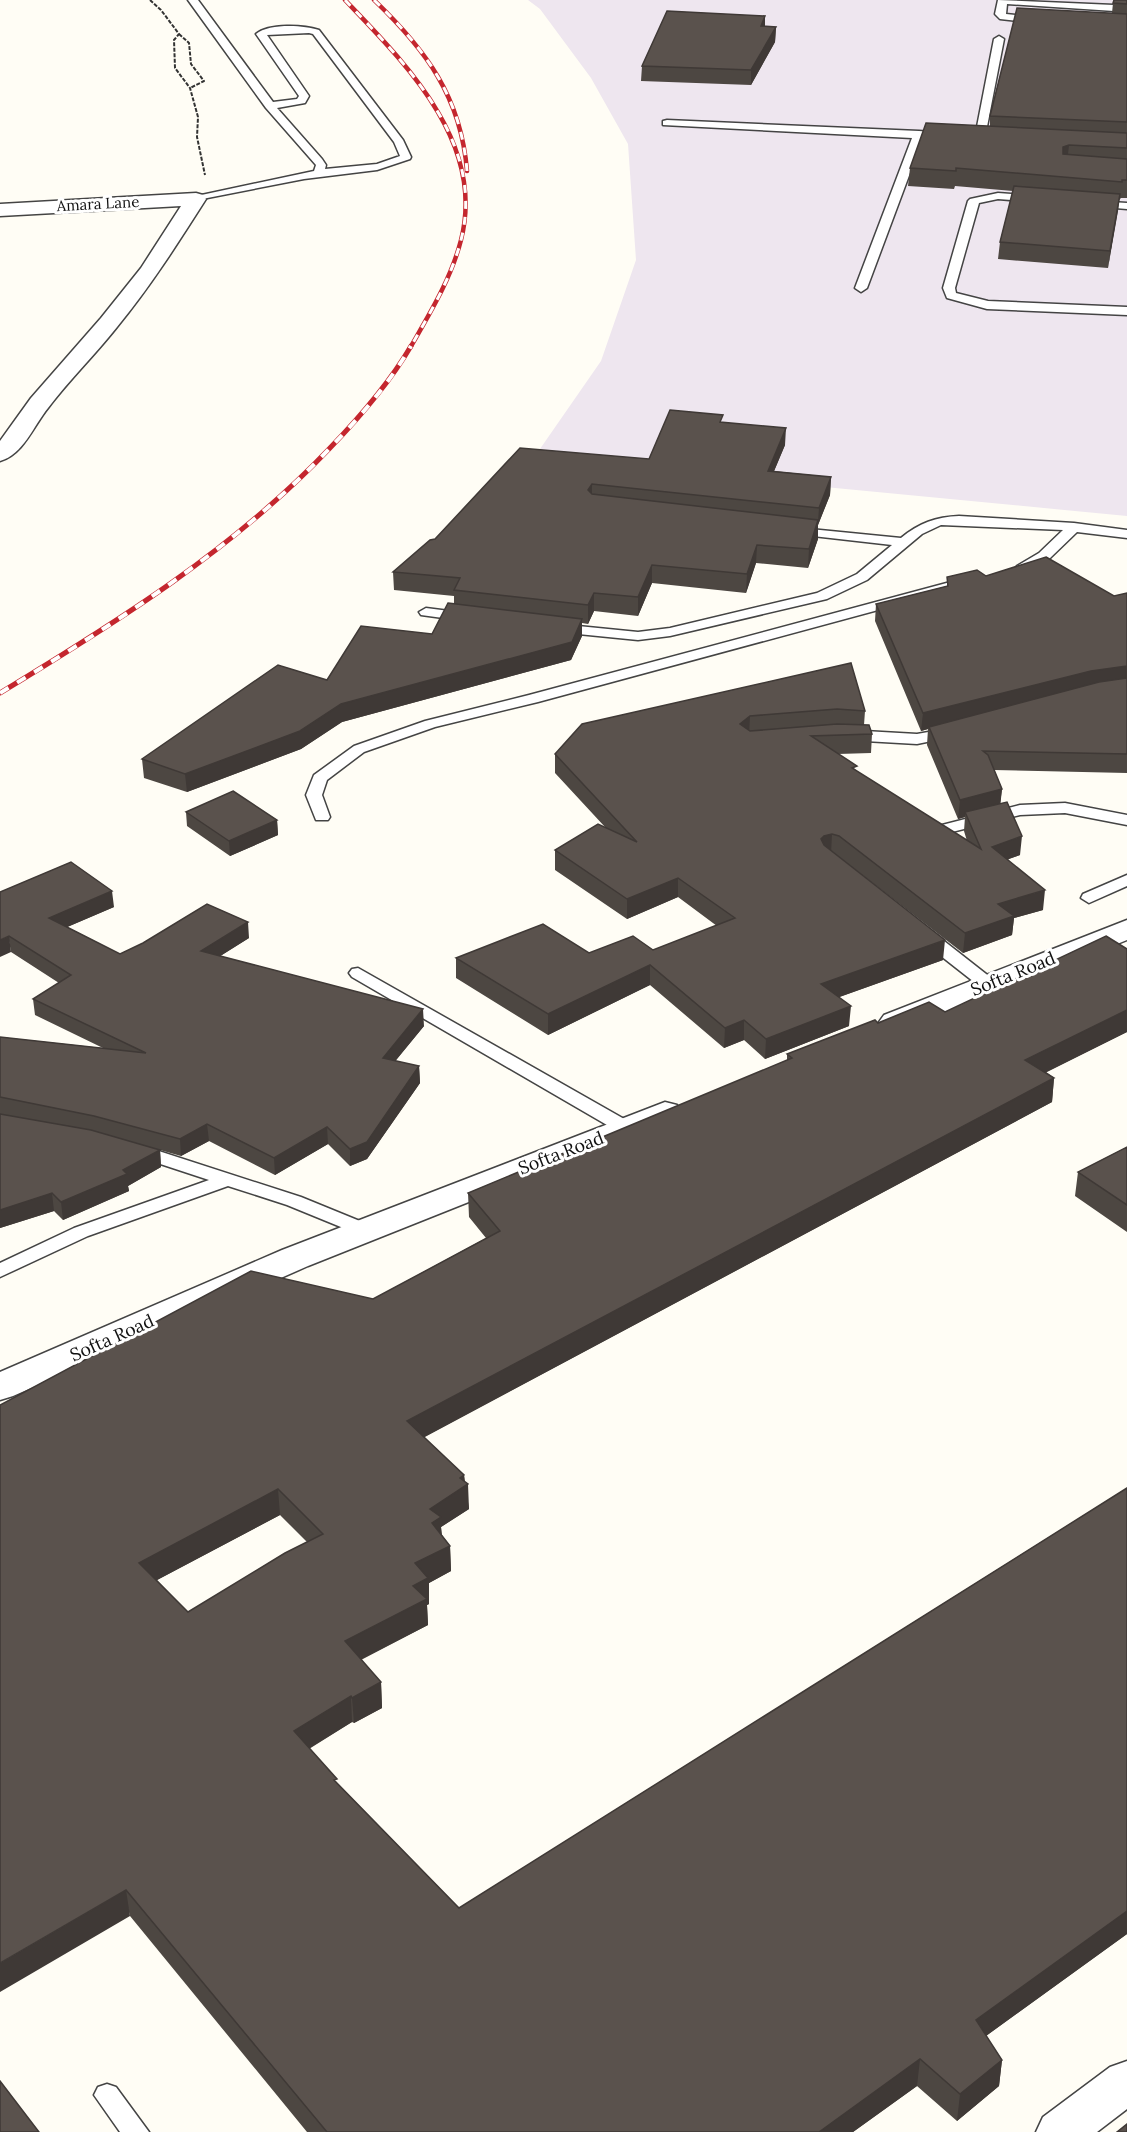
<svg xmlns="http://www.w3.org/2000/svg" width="1127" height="2132" viewBox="0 0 1127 2132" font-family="Lora,serif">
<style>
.industrial{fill:#eee6ef}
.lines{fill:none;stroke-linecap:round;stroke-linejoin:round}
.service-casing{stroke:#444;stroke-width:3}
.minor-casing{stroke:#444;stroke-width:3}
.path{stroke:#333;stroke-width:2;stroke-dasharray:4 1.5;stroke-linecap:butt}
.service{fill:#fff;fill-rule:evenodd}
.minor{fill:#fff;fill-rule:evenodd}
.rail-far1-casing{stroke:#c4262e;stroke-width:4.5}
.rail-casing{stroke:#c4262e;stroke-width:5}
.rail-far1{stroke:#fff;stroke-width:3;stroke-dasharray:8;stroke-linecap:butt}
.rail{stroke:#fff;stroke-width:4;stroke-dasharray:10;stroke-linecap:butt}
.wall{fill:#4d4742;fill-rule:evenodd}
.shaded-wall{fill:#3f3936}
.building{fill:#5a524d;stroke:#3f3936;stroke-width:1.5;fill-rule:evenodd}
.labels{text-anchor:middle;stroke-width:6;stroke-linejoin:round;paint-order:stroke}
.far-street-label{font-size:15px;fill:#111;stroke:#fff}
.street-label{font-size:18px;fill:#111;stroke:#fff}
</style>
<rect width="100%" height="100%" fill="#fffdf5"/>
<!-- industrial -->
<path class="industrial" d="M 528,0 L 1127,0 L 1127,516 L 533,459 L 601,361 L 636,260 L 628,144 L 591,78 L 540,9 Z"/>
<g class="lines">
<!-- service casing -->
<g class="service-casing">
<path id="service" d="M 188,0 L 198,0 L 273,102 L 297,99 L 299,96 L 256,34 C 269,23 304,25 319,30 L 403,140 L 411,157 L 410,159 L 377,170 L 304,179 L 192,201 L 192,197 L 314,171 L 316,165 L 266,108 ZM 309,33 L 313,34 L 394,142 L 400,156 L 377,164 L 325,169 L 326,165 L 322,159 L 277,108 L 305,103 L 309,96 L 267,35 Z
M 998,0 L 1114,5 L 1119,8 L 1114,11 L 1007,4 L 1006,14 L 1041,18 L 1041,22 L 1038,23 L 1000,19 L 995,14 Z
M 999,36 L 1004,39 L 985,137 L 980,140 L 975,137 L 994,39 Z
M 667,120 L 919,131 L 945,133 L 950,136 L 945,139 L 923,138 L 867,288 L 861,292 L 855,288 L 912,138 L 663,125 L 663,121 Z
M 998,193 L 1035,196 L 1041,199 L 1035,202 L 998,199 L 979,203 L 955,288 L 956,293 L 988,301 L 1127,307 L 1127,315 L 987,309 L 947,298 L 943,288 L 968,201 L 970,199 Z
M 1095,201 L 1127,203 L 1127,209 L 1091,206 L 1089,204 Z
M 959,516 L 1074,523 L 1127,530 L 1127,538 L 1077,532 L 1049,559 L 1022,573 L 1015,569 L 1017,566 L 1039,553 L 1063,530 L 941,525 L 922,534 L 867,580 L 827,599 L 670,636 L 638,640 L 558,632 L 551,628 L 558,624 L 638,632 L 670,628 L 817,593 L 857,574 L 892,545 L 795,534 L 788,530 L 790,527 L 901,538 C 919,523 936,517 959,516 Z
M 969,577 L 976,581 L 974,584 L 538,702 L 435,727 L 364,752 L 327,780 L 322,795 L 330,817 L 328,820 L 316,820 L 306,795 L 314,775 L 354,746 L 425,721 L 529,695 Z
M 426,608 L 465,613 L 472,617 L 465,621 L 421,615 L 419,612 Z
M 951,728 L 956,730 L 959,733 L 956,736 L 917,744 L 847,740 L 839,735 L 847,730 L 917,734 Z
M 1065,803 L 1127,815 L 1127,825 L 1065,813 L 1020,815 L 944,834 L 936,829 L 938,826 L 1020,805 Z
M 1127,875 L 1127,886 L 1089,903 L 1081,898 L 1083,894 Z
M 924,929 L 930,930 L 995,981 L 998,985 L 995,989 L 983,989 L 918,938 L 916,934 L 918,930 Z
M 358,968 L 633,1124 L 635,1128 L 633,1132 L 619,1132 L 352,977 L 349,973 L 352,969 Z
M 137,1144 L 301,1197 L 372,1226 L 375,1230 L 372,1234 L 358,1234 L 287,1205 L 228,1186 L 88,1236 L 0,1277 L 0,1263 L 74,1228 L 209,1180 L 130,1154 L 128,1150 L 130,1146 Z
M 107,2084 L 116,2087 L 149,2132 L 120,2132 L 94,2095 L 98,2087 Z"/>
</g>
<!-- minor casing -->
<g class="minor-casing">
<path id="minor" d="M 196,193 L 203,195 L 206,199 C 178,243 150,287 117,327 C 95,355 69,380 48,408 C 34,425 23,455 0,461 L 0,441 L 31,398 L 101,318 L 141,268 L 181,206 L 0,216 L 0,204 Z
M 1127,920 L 1127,940 L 906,1029 L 895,1032 L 884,1029 L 879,1022 L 884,1015 Z
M 665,1102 L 677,1105 L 682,1112 L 677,1119 L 308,1266 L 13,1396 L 0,1400 L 0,1372 L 282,1250 Z
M 1127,2061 L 1127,2109 L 1097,2132 L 1036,2132 L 1043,2117 L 1110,2067 Z"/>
</g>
<!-- path -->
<path class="path" d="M 150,0 L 161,10 L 179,34 L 174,40 L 175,68 L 190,88 L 198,117 L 197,137 L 205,175
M 179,34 L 189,43 L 191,64 L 204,81 L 190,88"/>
<!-- service -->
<use href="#service" class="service"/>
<!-- minor -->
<use href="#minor" class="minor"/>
<!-- rail-far1 casing -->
<g class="rail-far1-casing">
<path id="rail-far1" d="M 345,0 C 406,64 486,143 461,240 C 451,279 430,313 410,348
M 374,0 C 426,50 461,97 467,171"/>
</g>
<!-- rail casing -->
<g class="rail-casing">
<path id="rail" d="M 0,693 C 117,622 234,549 329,449 C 359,418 389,384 411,346"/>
</g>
<!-- rail-far1 -->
<use href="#rail-far1" class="rail-far1"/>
<!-- rail -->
<use href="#rail" class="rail"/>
</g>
<!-- wall -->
<path class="wall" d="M 1127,0 L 1127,198 L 1121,198 L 1119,200 L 1108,268 L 998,259 L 1000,242 L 1013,191 L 955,186 L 954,189 L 908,186 L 910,168 L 990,126 L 990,116 L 1112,13 L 1113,3 Z
M 765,16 L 765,26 L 776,27 L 775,42 L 751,85 L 641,81 L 642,66 Z
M 723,422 L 785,445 L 774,471 L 831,477 L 830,495 L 818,525 L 818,539 L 808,568 L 756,563 L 746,593 L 652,583 L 638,616 L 594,611 L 588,624 L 582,623 L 582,636 L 571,660 L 342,722 L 301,749 L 187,792 L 144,778 L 142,759 L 327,680 L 432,634 L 454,604 L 454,596 L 394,590 L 393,572 L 435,539 L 649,459 Z
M 986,576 L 1114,596 L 1127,593 L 1127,773 L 994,770 L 1002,789 L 1000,804 L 1020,855 L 1008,859 L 1043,910 L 1014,918 L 1012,935 L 963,953 L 835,854 L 943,960 L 839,997 L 849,1026 L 765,1059 L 744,1040 L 724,1048 L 650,985 L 548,1035 L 456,978 L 456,958 L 653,950 L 717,926 L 678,897 L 627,919 L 555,870 L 555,850 L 605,827 L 555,773 L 555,754 L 851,663 L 865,711 L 864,725 L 872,734 L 871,753 L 838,754 L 857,771 L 967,841 L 964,831 L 965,817 L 958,819 L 927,745 L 928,729 L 921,731 L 875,621 L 876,604 L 947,586 L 947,577 Z
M 186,812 L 277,820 L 278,835 L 230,856 L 187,826 Z
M 0,892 L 114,907 L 67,927 L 120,954 L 249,938 L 220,956 L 424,1026 L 395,1061 L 419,1066 L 420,1083 L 367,1159 L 350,1166 L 328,1144 L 275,1175 L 209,1141 L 181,1156 L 160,1150 L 161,1167 L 128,1186 L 129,1191 L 63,1220 L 54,1211 L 0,1228 L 0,1037 L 103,1048 L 35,1015 L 33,999 L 59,983 L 11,952 Z
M 1127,949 L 1127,1032 L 1046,1072 L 1054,1078 L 1052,1102 L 424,1437 L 464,1475 L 469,1509 L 441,1527 L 442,1535 L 450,1546 L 451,1571 L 429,1583 L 429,1604 L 427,1605 L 428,1625 L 361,1660 L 381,1682 L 382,1708 L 354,1723 L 352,1722 L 309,1749 L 337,1783 L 459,1908 L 1127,1488 L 1127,1934 L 986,2036 L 1002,2060 L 999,2086 L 957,2121 L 917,2086 L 853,2132 L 307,2132 L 130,1916 L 0,1405 L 373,1299 L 486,1238 L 469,1217 L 468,1193 L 787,1061 L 787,1054 L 878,1023 L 945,1012 ZM 280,1515 L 307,1542 L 188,1612 L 157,1580 Z
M 1127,1147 L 1127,1232 L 1075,1196 L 1078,1172 Z"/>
<!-- shaded-wall -->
<path class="shaded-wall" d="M 765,16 L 765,31 L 761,26 Z
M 776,27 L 775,42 L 751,85 L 751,70 Z
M 1069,145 L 1067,163 L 1061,165 L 1063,147 Z
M 1120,194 L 1118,211 L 1108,268 L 1110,251 Z
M 786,428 L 785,445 L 767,488 L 768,471 Z
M 831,477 L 830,495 L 818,525 L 818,539 L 808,568 L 809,549 L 818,522 L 819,508 Z
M 592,484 L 592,502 L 588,490 Z
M 757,545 L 756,563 L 746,593 L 747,574 Z
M 652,565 L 652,583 L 638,616 L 638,597 Z
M 594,593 L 594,611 L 588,624 L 588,605 Z
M 582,619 L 582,636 L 571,660 L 342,722 L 301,749 L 187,792 L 185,774 L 341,704 Z
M 1127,666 L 1127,683 L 929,727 L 928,729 L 921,731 L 923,713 L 1091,671 Z
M 750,716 L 749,735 L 740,724 Z
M 1002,789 L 1000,808 L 965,812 L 965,817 L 958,819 L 960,800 Z
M 277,820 L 278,835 L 230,856 L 229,841 Z
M 832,834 L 831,853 L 823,855 L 821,839 L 824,836 Z
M 1022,836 L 1020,855 L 990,866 L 992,847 Z
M 678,878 L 678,897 L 627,919 L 627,899 Z
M 1045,890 L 1043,910 L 1014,918 L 1012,935 L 963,953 L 965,933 L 998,904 Z
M 112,891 L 114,907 L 51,934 L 49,918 Z
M 248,922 L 249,938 L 203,967 L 201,951 Z
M 9,936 L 11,952 L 0,957 L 0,940 Z
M 945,940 L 943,960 L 820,1004 L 821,984 Z
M 650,965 L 650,985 L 548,1035 L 548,1014 Z
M 851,1006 L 849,1026 L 765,1059 L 766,1039 Z
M 423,1009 L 424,1026 L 384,1075 L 383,1058 Z
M 1127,1010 L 1127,1032 L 1023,1084 L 1025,1060 Z
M 744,1020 L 744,1040 L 724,1048 L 725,1028 Z
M 419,1066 L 420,1083 L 367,1159 L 350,1166 L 350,1149 Z
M 1054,1078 L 1052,1102 L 408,1446 L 407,1421 Z
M 207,1124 L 209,1141 L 181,1156 L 180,1139 Z
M 327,1127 L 328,1144 L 275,1175 L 274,1158 Z
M 160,1150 L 161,1167 L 128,1186 L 129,1191 L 63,1220 L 61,1202 L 123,1170 Z
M 52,1193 L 54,1211 L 0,1228 L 0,1210 Z
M 464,1475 L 465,1486 L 468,1484 L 469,1509 L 441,1527 L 442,1542 L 433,1548 L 430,1509 L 460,1478 Z
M 278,1489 L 280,1515 L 142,1588 L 139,1563 Z
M 450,1546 L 451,1571 L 429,1583 L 429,1604 L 427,1605 L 428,1625 L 346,1667 L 345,1641 L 413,1586 L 415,1563 Z
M 381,1682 L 382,1708 L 354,1723 L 352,1698 Z
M 351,1696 L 352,1722 L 295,1757 L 294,1731 Z
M 126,1890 L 130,1916 L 0,1992 L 0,1963 Z
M 1127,1911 L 1127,1934 L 972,2046 L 976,2020 Z
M 920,2059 L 917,2086 L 853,2132 L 819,2132 Z
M 1002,2060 L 999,2086 L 957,2121 L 960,2094 Z"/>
<!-- building -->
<path class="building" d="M 1114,0 L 1127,0 L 1127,4 L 1113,3 Z
M 1017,8 L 1127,14 L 1127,122 L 990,116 Z
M 667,11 L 765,16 L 761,26 L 776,27 L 751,70 L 642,66 Z
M 926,123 L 1127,133 L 1127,148 L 1069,145 L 1063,147 L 1063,154 L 1127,159 L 1127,180 L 1122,180 L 1122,182 L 956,168 L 956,171 L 910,168 Z
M 1014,186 L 1120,194 L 1110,251 L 1000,242 Z
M 670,410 L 723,415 L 720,422 L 786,428 L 768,471 L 831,477 L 819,508 L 592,484 L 588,490 L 592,494 L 818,520 L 809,549 L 757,545 L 747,574 L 652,565 L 638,597 L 594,593 L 588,605 L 454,590 L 460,578 L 393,572 L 430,540 L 435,539 L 520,448 L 649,459 Z
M 1046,557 L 1114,596 L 1127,593 L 1127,666 L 1091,671 L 923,713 L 876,604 L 948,586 L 947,577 L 977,570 L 986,576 Z
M 448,603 L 582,619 L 572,642 L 341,704 L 300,731 L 185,774 L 142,759 L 278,665 L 327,680 L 361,626 L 432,634 Z
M 851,663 L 865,711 L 837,709 L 750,716 L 740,724 L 750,731 L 837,724 L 869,725 L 872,734 L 811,736 L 857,766 L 852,768 L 981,849 L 965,812 L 1007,802 L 1022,836 L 992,847 L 1045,890 L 998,904 L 1014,916 L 965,933 L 839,836 L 832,834 L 824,836 L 821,839 L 824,845 L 945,940 L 821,984 L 851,1006 L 766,1039 L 744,1020 L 725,1028 L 650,965 L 548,1014 L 456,958 L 543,924 L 589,953 L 633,936 L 653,950 L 735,918 L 678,878 L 627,899 L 555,850 L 598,824 L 637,842 L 555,754 L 582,724 Z
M 1127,678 L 1127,754 L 983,751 L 988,755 L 1002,789 L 960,800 L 929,727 L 1099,682 Z
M 233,791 L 277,820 L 229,841 L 186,812 Z
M 71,862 L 112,891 L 49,918 L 120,954 L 143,943 L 207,904 L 248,922 L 201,951 L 423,1009 L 383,1058 L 419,1066 L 367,1142 L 350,1149 L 327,1127 L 274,1158 L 207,1124 L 180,1139 L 94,1116 L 0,1097 L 0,1037 L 146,1053 L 33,999 L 71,975 L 9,936 L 0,940 L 0,892 Z
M 1106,936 L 1127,949 L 1127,1010 L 1025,1060 L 1054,1078 L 407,1421 L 464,1475 L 460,1478 L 468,1484 L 430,1509 L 441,1517 L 432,1523 L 450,1546 L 415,1563 L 428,1578 L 413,1586 L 427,1599 L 345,1641 L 381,1682 L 352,1698 L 351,1696 L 294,1731 L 337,1779 L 334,1780 L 459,1908 L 1127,1488 L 1127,1911 L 976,2020 L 1002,2060 L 960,2094 L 920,2059 L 819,2132 L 327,2132 L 126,1890 L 0,1963 L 0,1405 L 251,1271 L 373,1299 L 500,1231 L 468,1193 L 792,1058 L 787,1054 L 875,1020 L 878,1023 L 929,1002 L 945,1012 ZM 278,1489 L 323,1534 L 285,1553 L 188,1612 L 139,1563 Z
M 0,1114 L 91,1130 L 160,1150 L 123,1170 L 127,1174 L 61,1202 L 52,1193 L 0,1210 Z
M 1127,1147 L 1127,1205 L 1078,1172 Z
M 0,2081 L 39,2132 L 0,2132 Z
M 1127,2124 L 1127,2132 L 1117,2132 Z"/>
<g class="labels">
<!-- far-street labels -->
<g class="far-street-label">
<text transform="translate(98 204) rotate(-3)" y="5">Amara Lane</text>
</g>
<!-- street labels -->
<g class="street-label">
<text transform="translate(1013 974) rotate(-22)" y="6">Softa Road</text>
<text transform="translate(561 1153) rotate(-21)" y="6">Softa Road</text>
<text transform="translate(112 1338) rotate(-24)" y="6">Softa Road</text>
</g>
</g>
</svg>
